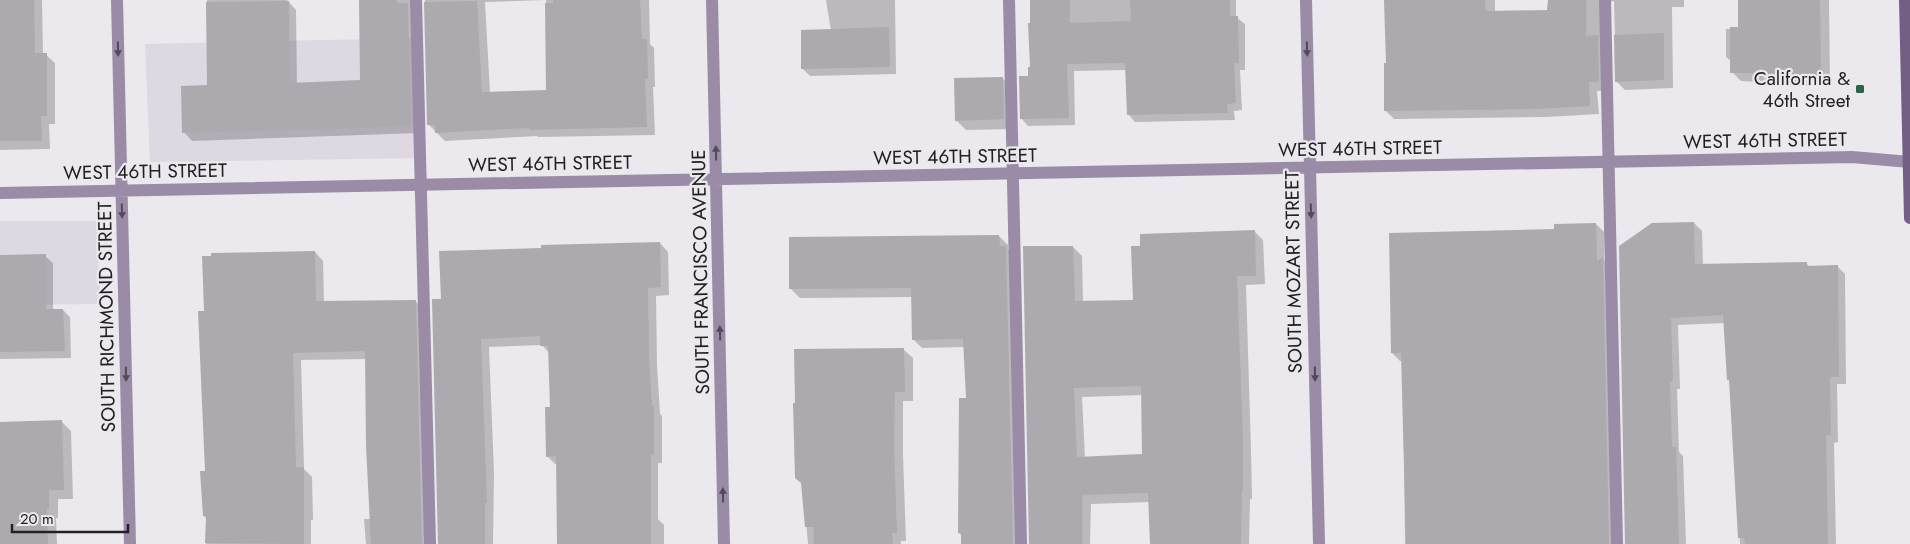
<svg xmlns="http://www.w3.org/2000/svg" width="1910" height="544" viewBox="0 0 1910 544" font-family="Jost,sans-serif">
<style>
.built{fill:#ded8e3}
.shadow{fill:#0003;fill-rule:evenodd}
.building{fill:#acaaae;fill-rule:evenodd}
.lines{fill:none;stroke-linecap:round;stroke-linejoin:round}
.lane{stroke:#9a8ba6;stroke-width:12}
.street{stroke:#9a8ba6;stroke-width:12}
.secondary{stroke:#735e84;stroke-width:12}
.oneway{fill:#514b57}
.poi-dot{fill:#2e6248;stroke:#ebe8ee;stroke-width:2}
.labels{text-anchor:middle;stroke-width:4.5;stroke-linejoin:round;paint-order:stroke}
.poi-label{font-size:19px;fill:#212022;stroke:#ebe8ee;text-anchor:end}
.street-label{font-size:19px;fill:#212022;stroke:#ebe8ee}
</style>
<rect width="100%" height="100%" fill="#ebe8ee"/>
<!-- built -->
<path class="built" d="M 417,38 L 421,158 L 150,162 L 145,44 Z
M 0,221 L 97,221 L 100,304 L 0,305 Z"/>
<!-- shadow -->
<path class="shadow" d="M 0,0 L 42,0 L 43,55 L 46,55 L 55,63 L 55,124 L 49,124 L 50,149 L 0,150 Z
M 207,0 L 287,0 L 296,10 L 297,84 L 361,81 L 360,0 L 423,0 L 419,1 L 419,133 L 192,141 L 184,132 L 208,87 Z
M 425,0 L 649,0 L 650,44 L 654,48 L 655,87 L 653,87 L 655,135 L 538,137 L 537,136 L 445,141 L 429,125 ZM 546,0 L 547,91 L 490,93 L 485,2 Z
M 826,0 L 895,0 L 896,74 L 810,76 L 803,69 L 802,32 L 831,31 Z
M 1031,0 L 1236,0 L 1236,17 L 1245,24 L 1245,70 L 1240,70 L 1242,110 L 1234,111 L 1235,120 L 1135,122 L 1128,114 L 1127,70 L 1074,71 L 1075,125 L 1028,126 L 1021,118 L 1031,68 Z
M 1385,0 L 1495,0 L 1495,12 L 1549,11 L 1549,0 L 1684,0 L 1684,7 L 1672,7 L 1673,88 L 1625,90 L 1616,81 L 1614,1 L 1609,2 L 1607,91 L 1597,91 L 1599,114 L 1546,117 L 1394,119 L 1385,110 L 1387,64 Z
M 1739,0 L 1829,0 L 1830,86 L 1763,86 L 1759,82 L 1741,81 L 1732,72 L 1732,62 L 1726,57 L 1726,29 L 1739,29 Z
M 1002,78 L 1012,87 L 1013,129 L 966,130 L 956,120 Z
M 1694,223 L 1702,231 L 1703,265 L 1807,264 L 1810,267 L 1837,266 L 1845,274 L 1846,384 L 1837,384 L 1838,442 L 1834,443 L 1836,544 L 1740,544 L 1730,381 L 1725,323 L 1678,325 L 1680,389 L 1677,389 L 1679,452 L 1683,456 L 1686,544 L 1626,544 L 1620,246 Z
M 1596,224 L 1604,232 L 1604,260 L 1610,266 L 1616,544 L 1405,544 L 1403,361 L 1400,361 L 1392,353 L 1555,231 Z
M 1254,231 L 1263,240 L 1265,284 L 1246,285 L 1251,450 L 1252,499 L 1250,499 L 1249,544 L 1150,544 L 1150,502 L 1091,504 L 1090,544 L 1030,544 L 1073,247 L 1082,256 L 1083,302 L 1134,301 ZM 1143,395 L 1143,455 L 1085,458 L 1082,397 Z
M 999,236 L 1008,245 L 1008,249 L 1015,256 L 1021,544 L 963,544 L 962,536 L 959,533 L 967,399 L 965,347 L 922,348 L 913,339 L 912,297 L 800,298 L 791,289 Z
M 660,243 L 668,252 L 669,295 L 656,296 L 657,365 L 660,414 L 662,416 L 662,463 L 658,463 L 658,519 L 664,525 L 664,544 L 557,544 L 558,464 L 555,464 L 547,456 L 551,408 L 549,353 L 542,345 L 489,347 L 494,473 L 493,544 L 439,544 L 442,300 Z
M 315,252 L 323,261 L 324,302 L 415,301 L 424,309 L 430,544 L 366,544 L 364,519 L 371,519 L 367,359 L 301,360 L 304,469 L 312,477 L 313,520 L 311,520 L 311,544 L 206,544 L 207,519 L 204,516 L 206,472 L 205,313 Z
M 0,256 L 45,256 L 53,263 L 53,310 L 63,310 L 70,317 L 71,358 L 0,359 Z
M 904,350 L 913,358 L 913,401 L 903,401 L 903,455 L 906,541 L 901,541 L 901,544 L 808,544 L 804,497 Z
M 62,422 L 71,431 L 73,499 L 58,499 L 58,518 L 56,518 L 57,544 L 0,544 L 0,423 Z"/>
<!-- building -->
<path class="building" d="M 0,0 L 34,0 L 35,53 L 47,53 L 47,116 L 41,116 L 42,141 L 0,141 Z
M 359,0 L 397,0 L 397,3 L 408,3 L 411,126 L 182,133 L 181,86 L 207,85 L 206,2 L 289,1 L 290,83 L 360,80 Z
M 553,0 L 640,0 L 642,39 L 647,39 L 648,79 L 645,79 L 647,127 L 529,130 L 529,128 L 435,133 L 435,125 L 427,125 L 424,2 L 477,1 L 482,92 L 546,90 L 545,3 L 553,3 Z
M 1030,0 L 1070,0 L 1070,23 L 1131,21 L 1130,0 L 1230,0 L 1230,16 L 1238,16 L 1239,63 L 1234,63 L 1236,103 L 1227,104 L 1228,113 L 1127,115 L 1125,63 L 1067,64 L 1069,118 L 1020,119 L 1019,76 L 1028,76 L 1028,67 L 1030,67 L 1028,23 L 1030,23 Z
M 1384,0 L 1485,0 L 1486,11 L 1547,10 L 1548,0 L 1586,0 L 1586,36 L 1598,35 L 1599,82 L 1589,82 L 1590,106 L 1536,109 L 1384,111 L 1384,63 L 1386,63 Z
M 1738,0 L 1820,0 L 1821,77 L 1753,77 L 1753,73 L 1730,73 L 1730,27 L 1738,27 Z
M 889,27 L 890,67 L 801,69 L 801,30 Z
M 1664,33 L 1664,80 L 1615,82 L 1614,35 Z
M 1003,77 L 1004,119 L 955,121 L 954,78 Z
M 1694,222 L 1695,264 L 1807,262 L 1807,266 L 1838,265 L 1839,377 L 1830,377 L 1831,435 L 1826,435 L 1828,544 L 1745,544 L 1744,538 L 1738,538 L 1729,380 L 1727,380 L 1723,315 L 1671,318 L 1673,381 L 1670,382 L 1672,447 L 1676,447 L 1679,544 L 1625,544 L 1619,246 L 1652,223 Z
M 1596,223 L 1597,261 L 1603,257 L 1609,544 L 1406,544 L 1401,353 L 1391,353 L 1389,233 L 1554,229 L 1554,224 Z
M 1255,230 L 1256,276 L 1237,276 L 1243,440 L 1243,490 L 1242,490 L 1241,544 L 1150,544 L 1148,493 L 1082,495 L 1082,544 L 1029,544 L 1023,246 L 1073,246 L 1075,301 L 1133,300 L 1131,246 L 1140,246 L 1140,234 ZM 1141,386 L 1142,454 L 1077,457 L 1074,388 Z
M 999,235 L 1000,246 L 1006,246 L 1013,544 L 961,544 L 961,533 L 958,533 L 959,398 L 966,398 L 963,339 L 912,340 L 911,288 L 789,289 L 789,237 Z
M 660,242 L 661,287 L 648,288 L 649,356 L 652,406 L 654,406 L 654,455 L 651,455 L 651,544 L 557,544 L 556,456 L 546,457 L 545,407 L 550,407 L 548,346 L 540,346 L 540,336 L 481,339 L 487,503 L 485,503 L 485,544 L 438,544 L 432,299 L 441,299 L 439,251 L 541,248 L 541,245 Z
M 315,251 L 316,301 L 416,300 L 422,544 L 371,544 L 366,446 L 365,351 L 293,353 L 296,467 L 304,467 L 304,544 L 205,543 L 206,516 L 203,516 L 200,471 L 205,471 L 198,311 L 204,311 L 202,256 L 211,256 L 211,253 Z
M 46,254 L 46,309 L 63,309 L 65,351 L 0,352 L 0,255 Z
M 904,348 L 905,392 L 895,392 L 894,445 L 897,533 L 892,533 L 893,544 L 814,544 L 814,527 L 805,527 L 801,483 L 795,478 L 793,403 L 795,403 L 794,349 Z
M 62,420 L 64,490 L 49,490 L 49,509 L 47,509 L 48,544 L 0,544 L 0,422 Z"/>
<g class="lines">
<!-- lane -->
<path class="lane" d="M 416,0 L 430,544
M 1009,0 L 1021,544
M 1605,0 L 1617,544"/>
<!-- street -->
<path class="street" d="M 117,0 L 130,544
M 712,0 L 724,544
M 1306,0 L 1319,544
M 0,193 L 1852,157 L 1910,162"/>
<!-- secondary -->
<path class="secondary" d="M 1905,0 L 1910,218"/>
</g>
<!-- one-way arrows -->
<defs><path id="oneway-solid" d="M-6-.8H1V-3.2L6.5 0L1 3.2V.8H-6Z" transform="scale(1.25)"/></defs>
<g class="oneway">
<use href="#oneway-solid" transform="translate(118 49) rotate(89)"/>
<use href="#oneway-solid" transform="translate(1307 49) rotate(89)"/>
<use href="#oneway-solid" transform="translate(716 153) rotate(-91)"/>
<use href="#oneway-solid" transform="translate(122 211) rotate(88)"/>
<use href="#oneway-solid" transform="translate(1311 211) rotate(88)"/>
<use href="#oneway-solid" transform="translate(720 333) rotate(-91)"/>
<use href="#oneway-solid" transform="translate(126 374) rotate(89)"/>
<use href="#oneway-solid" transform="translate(1315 374) rotate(89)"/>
<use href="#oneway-solid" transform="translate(723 495) rotate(-91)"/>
</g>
<!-- markers -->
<rect class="poi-dot" x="1855" y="84" width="10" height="10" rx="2.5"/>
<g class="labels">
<!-- poi labels -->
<g class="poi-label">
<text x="1850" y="85">California &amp;<tspan x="1850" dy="22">46th Street</tspan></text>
</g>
<!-- street labels -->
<g class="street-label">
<text transform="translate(1765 140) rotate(-1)" y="7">WEST 46TH STREET</text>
<text transform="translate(1360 148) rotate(-1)" y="7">WEST 46TH STREET</text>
<text transform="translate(955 156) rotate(-1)" y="7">WEST 46TH STREET</text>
<text transform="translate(550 163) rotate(-1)" y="7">WEST 46TH STREET</text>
<text transform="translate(145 171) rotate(-1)" y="7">WEST 46TH STREET</text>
<text transform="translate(700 272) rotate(-91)" y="7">SOUTH FRANCISCO AVENUE</text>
<text transform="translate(1293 272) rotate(-91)" y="7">SOUTH MOZART STREET</text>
<text transform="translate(106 317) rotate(-91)" y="7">SOUTH RICHMOND STREET</text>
</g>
</g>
<!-- scale -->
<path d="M12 524v8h116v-8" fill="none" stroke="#212022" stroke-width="2.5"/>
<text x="20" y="524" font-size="15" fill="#212022" stroke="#ebe8ee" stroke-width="4" paint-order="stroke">20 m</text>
</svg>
